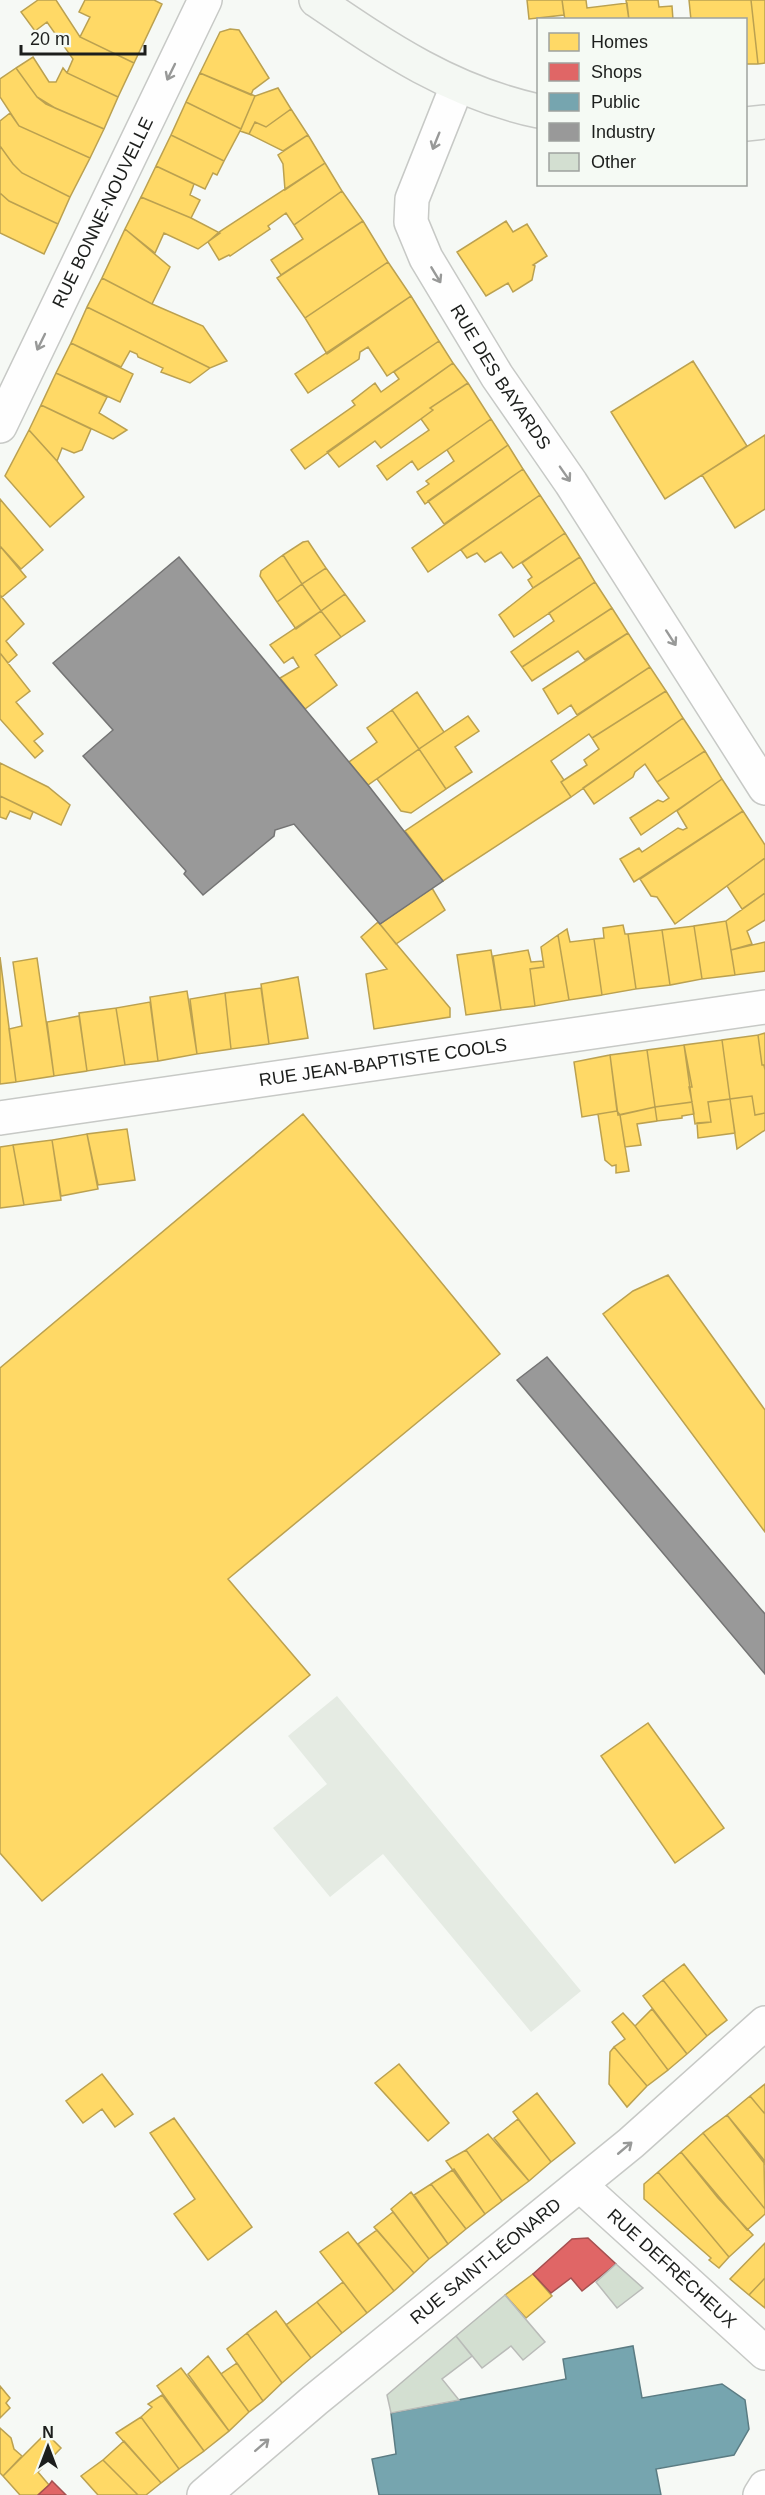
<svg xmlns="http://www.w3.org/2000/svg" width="765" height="2495" viewBox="0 0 765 2495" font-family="Helvetica,sans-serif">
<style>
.built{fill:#e5ebe3}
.homes{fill:#ffd966;stroke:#bba150;stroke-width:1.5}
.shops{fill:#e06666;stroke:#a55050;stroke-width:1.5}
.public{fill:#76a5af;stroke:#5b7c83;stroke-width:1.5}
.industry{fill:#999;stroke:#747474;stroke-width:1.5}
.building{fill:#d3dfd1;stroke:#b9bbb8;stroke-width:1.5}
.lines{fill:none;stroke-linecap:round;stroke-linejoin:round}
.street-casing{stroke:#c7c9c6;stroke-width:36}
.secondary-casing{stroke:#c7c9c6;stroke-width:36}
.street{stroke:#fefefe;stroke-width:33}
.secondary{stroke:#f4f8f3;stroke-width:33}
.oneway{stroke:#989998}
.labels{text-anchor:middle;stroke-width:6;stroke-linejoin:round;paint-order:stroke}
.street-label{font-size:18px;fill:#1c1e1c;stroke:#f5faf4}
</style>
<rect width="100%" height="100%" fill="#f6f9f5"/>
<!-- built -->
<path class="built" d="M 337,1696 L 581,1991 L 531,2032 L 383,1854 L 330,1897 L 273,1828 L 327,1784 L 288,1736 Z"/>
<!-- homes -->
<path class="homes" d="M 38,0 L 56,0 L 80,37 L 134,63 L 118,97 L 67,73 L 73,59 L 47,22 L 35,31 L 21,12 Z
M 85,0 L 154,0 L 162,4 L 134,63 L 80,37 L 90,17 L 79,12 Z
M 527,0 L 562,0 L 564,15 L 529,19 Z
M 562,0 L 586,0 L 587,8 L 627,3 L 629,20 L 565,20 Z
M 626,0 L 658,0 L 659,7 L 672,6 L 673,20 L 629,20 Z
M 689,0 L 751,0 L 758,64 L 746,64 L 746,20 L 691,20 Z
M 751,0 L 765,0 L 765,63 L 758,64 Z
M 230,29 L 239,30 L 269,78 L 253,90 L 251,95 L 200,73 L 220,32 Z
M 33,57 L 49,82 L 56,82 L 63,68 L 67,73 L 118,97 L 104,129 L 55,108 L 37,97 L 16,68 Z
M 16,68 L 37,97 L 46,104 L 104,129 L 90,158 L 19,126 L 0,97 L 0,79 Z
M 200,73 L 255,96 L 241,129 L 186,102 Z
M 278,88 L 291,109 L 266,127 L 255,122 L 249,134 L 240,131 L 255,96 Z
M 186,102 L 241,129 L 224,161 L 171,135 Z
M 291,109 L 308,135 L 283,151 L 249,134 L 255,122 L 266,127 Z
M 10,113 L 19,126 L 90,158 L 70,197 L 22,173 L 13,164 L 0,146 L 0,121 Z
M 171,135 L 224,161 L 217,175 L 213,173 L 205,189 L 156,166 Z
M 308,135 L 325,163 L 285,190 L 283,164 L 278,155 Z
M 0,146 L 13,164 L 22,173 L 70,197 L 58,224 L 9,201 L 0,193 Z
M 325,163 L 342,191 L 294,225 L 286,213 L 268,226 L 270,229 L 230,256 L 229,255 L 219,260 L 208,242 L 219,232 Z
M 156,166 L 194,184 L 190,195 L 200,200 L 191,218 L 141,197 Z
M 342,191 L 363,221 L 281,275 L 271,260 L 303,239 L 294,225 Z
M 0,193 L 9,201 L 58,224 L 44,254 L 0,233 Z
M 141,197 L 191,218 L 220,233 L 198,249 L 164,233 L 155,253 L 125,229 Z
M 363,221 L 388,262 L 305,318 L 277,278 Z
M 506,221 L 513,232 L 527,224 L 547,256 L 533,265 L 535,266 L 532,280 L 513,292 L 508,283 L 486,296 L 457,252 Z
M 125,229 L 170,267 L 152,304 L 102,278 Z
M 388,262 L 411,296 L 327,354 L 305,318 Z
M 102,278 L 152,304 L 203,326 L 227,361 L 210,368 L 87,307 Z
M 411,296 L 439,341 L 387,376 L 368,347 L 360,352 L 359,359 L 308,393 L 295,374 Z
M 87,307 L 210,368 L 190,383 L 161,372 L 163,368 L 138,357 L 137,354 L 130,351 L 121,367 L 71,343 Z
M 439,341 L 453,363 L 305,469 L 291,450 L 355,405 L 352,401 L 375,383 L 381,392 L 399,379 L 394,372 Z
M 71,343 L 133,374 L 120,402 L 56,373 Z
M 693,361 L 747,446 L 665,499 L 611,412 Z
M 453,363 L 468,383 L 430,408 L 433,410 L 381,448 L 375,441 L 339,467 L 327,452 Z
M 56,373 L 107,397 L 99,413 L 127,430 L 113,439 L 41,405 Z
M 468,383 L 491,419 L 418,470 L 412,461 L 387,480 L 377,466 L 429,430 L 421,419 L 433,410 L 430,408 Z
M 41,405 L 91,429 L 82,450 L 74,453 L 62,448 L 57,461 L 29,430 Z
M 491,419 L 508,445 L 425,504 L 417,492 L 429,484 L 426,481 L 454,461 L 447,450 Z
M 29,430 L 57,461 L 84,497 L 50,527 L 5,476 Z
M 765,435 L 765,509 L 735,528 L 702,475 Z
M 508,445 L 523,469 L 444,524 L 428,501 Z
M 523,469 L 540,495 L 428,572 L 412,548 Z
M 540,495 L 565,533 L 513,568 L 501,552 L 485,562 L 477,553 L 467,558 L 461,550 Z
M 0,499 L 43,550 L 21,569 L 0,546 Z
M 565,533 L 580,557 L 533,588 L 528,580 L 532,577 L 522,563 Z
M 308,541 L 326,568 L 302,584 L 283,555 L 303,542 Z
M 0,546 L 26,577 L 2,597 L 0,595 Z
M 283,555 L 302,584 L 277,602 L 260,576 L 261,571 Z
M 580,557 L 595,582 L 514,637 L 499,615 L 533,588 Z
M 326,568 L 345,594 L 321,611 L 302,584 Z
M 595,582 L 612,608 L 522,667 L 511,652 L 554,621 L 549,613 Z
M 302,584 L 321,611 L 296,629 L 277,602 Z
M 345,594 L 365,621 L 341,637 L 321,611 Z
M 0,595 L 24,624 L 6,641 L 17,655 L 8,663 L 0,653 Z
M 612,608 L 628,633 L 585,660 L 578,651 L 532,681 L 522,667 Z
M 321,611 L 341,637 L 315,655 L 337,685 L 305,709 L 280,678 L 299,667 L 293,657 L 284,663 L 270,645 Z
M 628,633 L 650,667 L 577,715 L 571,705 L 558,714 L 543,689 Z
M 0,653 L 30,691 L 16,702 L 43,734 L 34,741 L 43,751 L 35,758 L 0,719 Z
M 650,667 L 666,691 L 592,738 L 589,734 L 551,761 L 564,780 L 561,782 L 571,797 L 443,881 L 405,831 Z
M 666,691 L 683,718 L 571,797 L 561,782 L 587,765 L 584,760 L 599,749 L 592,738 Z
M 417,692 L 444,732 L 419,749 L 392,710 Z
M 392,710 L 419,749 L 368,785 L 349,762 L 377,742 L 367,728 Z
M 468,716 L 479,731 L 455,747 L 472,772 L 446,789 L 419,749 Z
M 683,718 L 705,751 L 657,782 L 645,764 L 635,772 L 633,777 L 594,804 L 583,788 Z
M 419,749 L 446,789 L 411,813 L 401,811 L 377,779 Z
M 705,751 L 722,779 L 641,835 L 630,818 L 658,800 L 663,802 L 669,798 L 657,782 Z
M 0,763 L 48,787 L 70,805 L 61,825 L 0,796 Z
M 722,779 L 743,811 L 634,882 L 620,859 L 639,848 L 642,852 L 678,828 L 683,830 L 687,828 L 677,811 Z
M 0,796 L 33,812 L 30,819 L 10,811 L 6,819 L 0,817 Z
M 743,811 L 765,845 L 765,858 L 675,924 L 657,897 L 651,896 L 640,879 Z
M 765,858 L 765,893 L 742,909 L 727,886 Z
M 432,888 L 445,910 L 396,944 L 380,924 Z
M 765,893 L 765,920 L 747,931 L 752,944 L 731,950 L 726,921 Z
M 726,921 L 735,975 L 702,979 L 694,926 Z
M 378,922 L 450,1008 L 450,1017 L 374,1029 L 366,974 L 387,969 L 361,937 Z
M 623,925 L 625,934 L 628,934 L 636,989 L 602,995 L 594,939 L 604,938 L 603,928 Z
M 694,926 L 702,979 L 670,985 L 662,930 Z
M 567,929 L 570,942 L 594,939 L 602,995 L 569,1000 L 558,935 Z
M 662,930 L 670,985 L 636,989 L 628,934 Z
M 558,935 L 569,1000 L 535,1006 L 530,969 L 544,967 L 541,947 Z
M 765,942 L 765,971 L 735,975 L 731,950 Z
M 491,950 L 501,1010 L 466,1015 L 457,955 Z
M 528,950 L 531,962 L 543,961 L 544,967 L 530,969 L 535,1006 L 501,1010 L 493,956 Z
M 0,957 L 16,1082 L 0,1084 Z
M 37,958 L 54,1076 L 16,1082 L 9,1029 L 22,1026 L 13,962 Z
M 298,977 L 308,1038 L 269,1044 L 261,984 Z
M 261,988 L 269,1044 L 231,1049 L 225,993 Z
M 187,991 L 197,1054 L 158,1061 L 150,997 Z
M 225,993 L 231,1049 L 197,1054 L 190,999 Z
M 150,1002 L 158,1061 L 125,1065 L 116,1008 Z
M 116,1008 L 125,1065 L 87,1071 L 79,1013 Z
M 79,1016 L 87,1071 L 54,1076 L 47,1022 Z
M 765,1033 L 765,1070 L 764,1065 L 762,1065 L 758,1035 Z
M 758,1035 L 762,1065 L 764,1065 L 765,1070 L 765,1113 L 755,1115 L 752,1096 L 730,1099 L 722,1040 Z
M 722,1040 L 730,1099 L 708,1102 L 711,1122 L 695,1124 L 684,1045 Z
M 684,1045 L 692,1087 L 689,1087 L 692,1102 L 655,1107 L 647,1050 Z
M 647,1050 L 655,1107 L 618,1115 L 610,1055 Z
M 610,1055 L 617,1111 L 582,1117 L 574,1062 Z
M 752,1096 L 755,1115 L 765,1113 L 765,1130 L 737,1149 L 730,1099 Z
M 730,1099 L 735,1133 L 698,1138 L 697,1123 L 711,1122 L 708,1102 Z
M 692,1102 L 694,1114 L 682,1116 L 682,1118 L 657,1121 L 655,1107 Z
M 655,1107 L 657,1121 L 637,1124 L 641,1145 L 625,1147 L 620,1115 Z
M 617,1111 L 620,1115 L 629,1171 L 616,1173 L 616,1165 L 612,1166 L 605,1160 L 598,1114 Z
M 303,1114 L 500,1354 L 228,1579 L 310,1675 L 42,1901 L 0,1853 L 0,1368 Z
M 127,1129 L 135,1180 L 98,1185 L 87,1134 Z
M 87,1134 L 98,1189 L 61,1196 L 52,1140 Z
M 52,1140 L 61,1200 L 24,1205 L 13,1145 Z
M 13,1145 L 24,1205 L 0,1208 L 0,1147 Z
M 668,1275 L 765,1410 L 765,1532 L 603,1314 L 633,1291 Z
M 648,1723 L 724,1828 L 675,1863 L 601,1756 Z
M 684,1964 L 727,2020 L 707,2036 L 663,1980 Z
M 663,1980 L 707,2036 L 687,2054 L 643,1996 Z
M 652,2009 L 687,2054 L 668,2070 L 635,2026 Z
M 623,2013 L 635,2026 L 668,2070 L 647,2086 L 614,2047 L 625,2039 L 612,2022 Z
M 614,2047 L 647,2086 L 627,2107 L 609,2084 L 610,2052 Z
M 399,2064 L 449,2123 L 428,2141 L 375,2083 Z
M 102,2074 L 133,2114 L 115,2127 L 102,2109 L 83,2123 L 66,2101 Z
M 765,2084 L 765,2114 L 750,2096 Z
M 537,2093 L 575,2143 L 551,2162 L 513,2112 Z
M 750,2096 L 765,2114 L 765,2164 L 727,2115 Z
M 727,2115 L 764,2160 L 765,2209 L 703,2133 Z
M 174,2118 L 252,2227 L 208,2260 L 174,2214 L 195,2199 L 150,2133 Z
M 518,2119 L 551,2162 L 529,2181 L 494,2138 Z
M 703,2133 L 765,2209 L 765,2214 L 747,2230 L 681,2152 Z
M 488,2134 L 529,2181 L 502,2201 L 466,2150 Z
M 466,2150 L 502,2201 L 485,2214 L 446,2161 Z
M 681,2152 L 718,2198 L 753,2235 L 729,2257 L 658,2172 Z
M 454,2169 L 485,2214 L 466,2229 L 431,2184 Z
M 658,2172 L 729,2257 L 719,2268 L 709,2260 L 711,2258 L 644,2199 L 644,2184 Z
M 431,2184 L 466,2229 L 448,2244 L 414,2195 Z
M 411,2192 L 448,2244 L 429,2259 L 391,2209 Z
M 393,2212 L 429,2259 L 414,2273 L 374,2227 Z
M 377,2230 L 414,2273 L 394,2291 L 358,2244 Z
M 348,2232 L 394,2291 L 367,2313 L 320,2252 Z
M 765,2243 L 765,2278 L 749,2295 L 730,2279 Z
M 533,2274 L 552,2296 L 526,2318 L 505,2295 Z
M 765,2278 L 765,2308 L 749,2295 Z
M 343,2282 L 367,2313 L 342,2333 L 317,2302 Z
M 317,2302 L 342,2333 L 311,2358 L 286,2325 Z
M 276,2311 L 311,2358 L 282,2383 L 247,2333 Z
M 247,2333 L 282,2383 L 263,2401 L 227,2349 Z
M 208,2356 L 249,2412 L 229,2431 L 188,2374 Z
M 237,2363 L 263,2401 L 249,2412 L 221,2374 Z
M 181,2368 L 229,2431 L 204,2451 L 157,2386 Z
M 0,2386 L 10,2398 L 6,2403 L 10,2408 L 0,2418 Z
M 162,2395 L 204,2451 L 179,2469 L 141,2417 L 152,2407 L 148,2404 Z
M 141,2417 L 179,2469 L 161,2483 L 116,2433 Z
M 0,2428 L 11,2438 L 14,2449 L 22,2456 L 3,2476 L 0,2473 Z
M 46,2433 L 61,2448 L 38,2472 L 49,2485 L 38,2495 L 20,2495 L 3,2476 Z
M 124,2441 L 161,2483 L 146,2495 L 138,2495 L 103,2460 Z
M 103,2460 L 138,2495 L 98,2495 L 81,2476 Z"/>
<!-- shops -->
<path class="shops" d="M 588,2238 L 616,2264 L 582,2291 L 571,2278 L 551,2293 L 533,2274 L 572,2239 Z
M 52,2481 L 66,2495 L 38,2495 L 49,2485 Z"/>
<!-- public -->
<path class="public" d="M 633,2346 L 642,2398 L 722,2384 L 745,2400 L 749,2429 L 734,2455 L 656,2469 L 661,2495 L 379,2495 L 372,2459 L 396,2454 L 391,2413 L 566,2379 L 563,2359 Z"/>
<!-- industry -->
<path class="industry" d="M 179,557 L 368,785 L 443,881 L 380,924 L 294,824 L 275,830 L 274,836 L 203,895 L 184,874 L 186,871 L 83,756 L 113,730 L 53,663 Z
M 547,1357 L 765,1614 L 765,1674 L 517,1380 Z"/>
<!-- building -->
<path class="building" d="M 616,2264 L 643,2288 L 617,2308 L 596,2282 Z
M 505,2295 L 545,2342 L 523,2360 L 511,2346 L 482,2368 L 456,2336 Z
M 456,2336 L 472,2356 L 442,2379 L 459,2400 L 391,2413 L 387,2395 Z"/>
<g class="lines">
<!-- street casing -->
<g class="street-casing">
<g id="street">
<path id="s1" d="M 457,86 L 412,199 L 411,222 L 426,258 L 497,376 L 571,483 L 765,788"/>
<path id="s2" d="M 0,426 L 205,0"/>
<path id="s3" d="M 0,1118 L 765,1007"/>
<path id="s4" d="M 580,2185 L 765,2353"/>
<path id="s5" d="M 204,2495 L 315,2400 L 631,2143 L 765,2023"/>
<path d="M 760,2495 L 765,2487"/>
</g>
</g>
<!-- secondary casing -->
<g class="secondary-casing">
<path id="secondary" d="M 316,0 C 388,49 451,92 538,111
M 746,124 L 765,122"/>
</g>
<!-- street -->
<use href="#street" class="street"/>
<!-- secondary -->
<use href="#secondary" class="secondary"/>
</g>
<!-- one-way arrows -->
<defs><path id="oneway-shaft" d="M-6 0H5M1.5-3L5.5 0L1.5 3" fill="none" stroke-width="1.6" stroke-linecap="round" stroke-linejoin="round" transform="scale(1.5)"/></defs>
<g class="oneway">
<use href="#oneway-shaft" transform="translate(171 72) rotate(116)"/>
<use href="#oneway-shaft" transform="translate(436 141) rotate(112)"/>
<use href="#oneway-shaft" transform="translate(436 275) rotate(59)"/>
<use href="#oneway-shaft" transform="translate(41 342) rotate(116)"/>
<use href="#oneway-shaft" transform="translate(565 474) rotate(55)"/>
<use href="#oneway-shaft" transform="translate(671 638) rotate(57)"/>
<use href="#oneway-shaft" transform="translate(625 2148) rotate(-40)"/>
<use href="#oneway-shaft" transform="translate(262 2445) rotate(-41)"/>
</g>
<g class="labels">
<!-- street labels -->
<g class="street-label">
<text dy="6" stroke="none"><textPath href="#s2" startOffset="237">RUE BONNE-NOUVELLE</textPath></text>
<text dy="6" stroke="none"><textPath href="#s1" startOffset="324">RUE DES BAYARDS</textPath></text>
<text dy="6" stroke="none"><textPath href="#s3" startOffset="387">RUE JEAN-BAPTISTE COOLS</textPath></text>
<text dy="6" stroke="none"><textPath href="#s5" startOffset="366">RUE SAINT-LÉONARD</textPath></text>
<text dy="6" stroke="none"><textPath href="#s4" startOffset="124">RUE DEFRÊCHEUX</textPath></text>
</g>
</g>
<!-- legend -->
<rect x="537" y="18" width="210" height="168" fill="#f5faf4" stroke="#9ea29e" stroke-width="1.5"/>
<rect x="549" y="33" width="30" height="18" fill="#ffd966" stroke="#9ea29e" stroke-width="1.5"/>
<text x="591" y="48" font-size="18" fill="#1c1e1c">Homes</text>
<rect x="549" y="63" width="30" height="18" fill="#e06666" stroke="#9ea29e" stroke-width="1.5"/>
<text x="591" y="78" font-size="18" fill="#1c1e1c">Shops</text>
<rect x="549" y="93" width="30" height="18" fill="#76a5af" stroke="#9ea29e" stroke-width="1.5"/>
<text x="591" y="108" font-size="18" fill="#1c1e1c">Public</text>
<rect x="549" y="123" width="30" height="18" fill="#999999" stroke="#9ea29e" stroke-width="1.5"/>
<text x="591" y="138" font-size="18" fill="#1c1e1c">Industry</text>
<rect x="549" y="153" width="30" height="18" fill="#d3dfd1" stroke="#9ea29e" stroke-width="1.5"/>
<text x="591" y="168" font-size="18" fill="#1c1e1c">Other</text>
<!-- north arrow -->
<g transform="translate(48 2447)" stroke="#f5faf4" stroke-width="4.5" paint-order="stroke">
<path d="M0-4.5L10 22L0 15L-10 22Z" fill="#1c1e1c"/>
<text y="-9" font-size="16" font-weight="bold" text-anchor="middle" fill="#1c1e1c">N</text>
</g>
<!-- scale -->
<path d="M21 45v9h124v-9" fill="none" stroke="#1c1e1c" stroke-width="3"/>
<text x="30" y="45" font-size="18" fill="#1c1e1c" stroke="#f5faf4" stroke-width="4.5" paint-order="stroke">20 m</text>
</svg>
